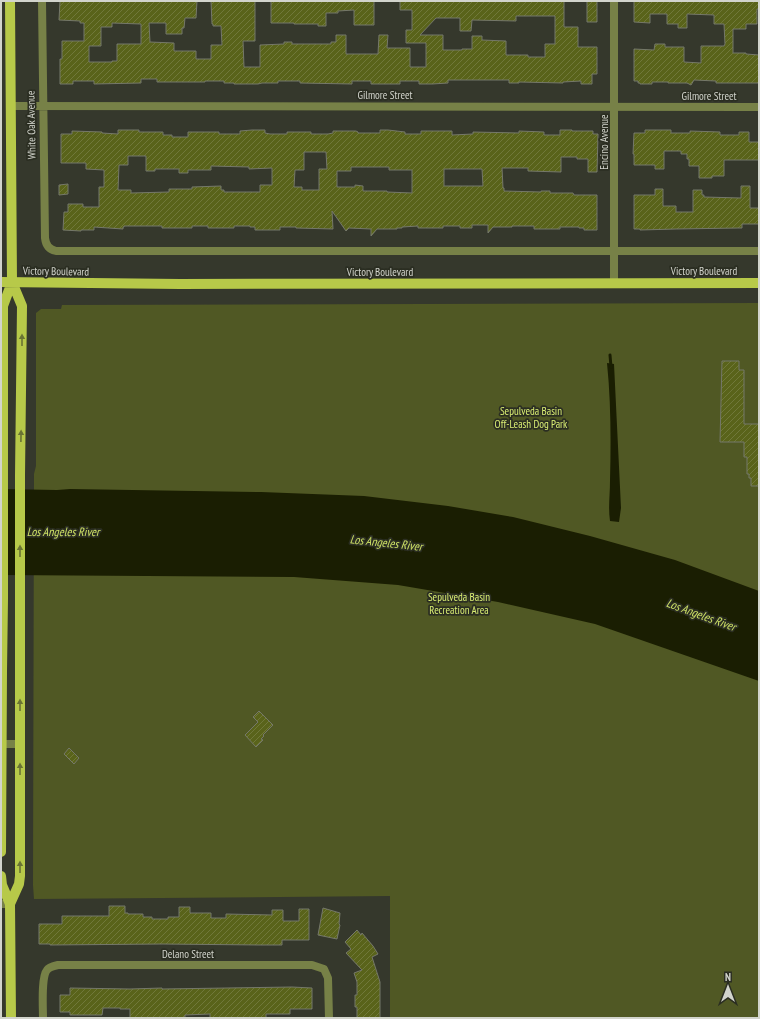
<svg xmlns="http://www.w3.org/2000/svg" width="760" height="1019" viewBox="0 0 760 1019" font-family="'PT Sans Narrow',sans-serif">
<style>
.green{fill:#505824}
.water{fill:#1a1e02}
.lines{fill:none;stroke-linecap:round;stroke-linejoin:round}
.stream{stroke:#1a1e02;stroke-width:3}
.building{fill:url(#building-hatch);stroke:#75786a;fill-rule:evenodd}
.minor{stroke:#778147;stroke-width:8}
.tertiary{stroke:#778147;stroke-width:8}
.primary{stroke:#b7c949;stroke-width:10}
.oneway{fill:#6a7434}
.labels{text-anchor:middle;stroke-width:3.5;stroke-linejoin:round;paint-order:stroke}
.street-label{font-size:11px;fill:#d2d4cc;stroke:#2b2e22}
.park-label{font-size:11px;fill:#daee73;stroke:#2b2e22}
.water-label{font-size:12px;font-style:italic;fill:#cde065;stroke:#2b2e22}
</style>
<defs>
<pattern id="building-hatch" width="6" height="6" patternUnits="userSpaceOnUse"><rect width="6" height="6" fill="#59631a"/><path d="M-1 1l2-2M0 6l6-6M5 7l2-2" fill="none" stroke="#70783a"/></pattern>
</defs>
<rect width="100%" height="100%" fill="#35382c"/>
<!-- green -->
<path class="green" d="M 759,303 L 759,1018 L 390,1018 L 390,896 L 34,899 L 33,885 L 34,474 L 36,466 L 36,313 L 41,309 L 61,309 L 62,305 Z"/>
<!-- water -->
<path class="water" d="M 607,363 L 614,364 L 621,508 L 619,522 L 610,521 C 608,507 610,495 610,481 C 611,442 611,402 607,363 Z
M 1,489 L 57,490 L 70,489 L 261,492 L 364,496 L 448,506 L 513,517 L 590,536 L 675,560 L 759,591 L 759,681 L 595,624 L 498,602 L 398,585 L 294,577 L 1,575 Z"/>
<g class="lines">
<!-- stream -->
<path class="stream" d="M 610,355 L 611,367"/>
</g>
<!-- building -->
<path class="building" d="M 60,1 L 197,1 L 196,18 L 185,18 L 184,28 L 182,28 L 182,34 L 166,34 L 166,23 L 149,23 L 150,42 L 174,43 L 174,51 L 196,51 L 196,59 L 211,59 L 211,45 L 222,45 L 221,26 L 213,26 L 213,24 L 212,24 L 211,1 L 255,1 L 255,41 L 243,41 L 244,67 L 260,67 L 260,45 L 284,44 L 284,42 L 292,42 L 292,44 L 331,44 L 331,42 L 336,42 L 336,35 L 346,35 L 346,54 L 378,54 L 379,35 L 388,35 L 387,48 L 410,48 L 410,67 L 426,67 L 426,43 L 406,43 L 406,30 L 412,30 L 412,10 L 400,10 L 400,1 L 564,1 L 564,27 L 578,27 L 578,47 L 597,47 L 597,74 L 592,74 L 592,84 L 581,84 L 581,81 L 563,82 L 563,83 L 519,82 L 519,83 L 509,83 L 509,80 L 448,80 L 448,83 L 432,84 L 419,84 L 419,81 L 400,81 L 400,84 L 371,84 L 371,81 L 352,81 L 352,84 L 300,83 L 300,81 L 278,81 L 278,83 L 262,83 L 258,84 L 234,84 L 234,83 L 224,83 L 224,81 L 205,81 L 205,82 L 157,82 L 157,79 L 141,79 L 141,83 L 94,84 L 94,81 L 73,81 L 73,84 L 60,84 L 60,59 L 62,59 L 62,41 L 84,41 L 84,23 L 80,23 L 80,21 L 59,20 ZM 516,16 L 555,16 L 555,44 L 545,44 L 545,57 L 528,57 L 528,55 L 506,55 L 506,41 L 482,40 L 482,36 L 472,36 L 472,49 L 462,49 L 462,50 L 443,50 L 443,35 L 420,35 L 436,18 L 460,18 L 460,31 L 471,31 L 472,20 L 516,21 ZM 112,23 L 141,24 L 141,44 L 117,44 L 117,61 L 112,61 L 112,62 L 89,62 L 89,46 L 101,46 L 101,27 L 112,27 Z
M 271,1 L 374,1 L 374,25 L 354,25 L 354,10 L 338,11 L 338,13 L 326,13 L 326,26 L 318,26 L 318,24 L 294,24 L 294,23 L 271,23 Z
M 587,1 L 597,1 L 597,22 L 587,22 Z
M 634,1 L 759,1 L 759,9 L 757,9 L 757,24 L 746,24 L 746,29 L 733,29 L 733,53 L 746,53 L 746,54 L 759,55 L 759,83 L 716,83 L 716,81 L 694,80 L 691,85 L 687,83 L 668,83 L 668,82 L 652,82 L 652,84 L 640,84 L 640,83 L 638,83 L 638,81 L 634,81 L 634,49 L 654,50 L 655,44 L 665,44 L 665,47 L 684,47 L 684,62 L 701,63 L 701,46 L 724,46 L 725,44 L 724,24 L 714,24 L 714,15 L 687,14 L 687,28 L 678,28 L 678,24 L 667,24 L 667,14 L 650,14 L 650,23 L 634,22 Z
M 118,130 L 139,130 L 139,132 L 163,132 L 163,135 L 172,135 L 172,137 L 188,137 L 188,132 L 219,132 L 219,134 L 240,134 L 240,131 L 252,130 L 265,130 L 265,133 L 270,134 L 287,134 L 287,132 L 311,132 L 311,134 L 328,134 L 333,133 L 333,131 L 356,131 L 358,132 L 358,133 L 380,133 L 380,130 L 388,130 L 405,132 L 405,134 L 421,134 L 421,131 L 452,131 L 452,135 L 473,134 L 473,132 L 519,133 L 519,131 L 544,132 L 544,135 L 560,135 L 560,130 L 572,130 L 572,131 L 593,131 L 593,134 L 598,134 L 597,172 L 588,172 L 588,159 L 577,159 L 577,157 L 561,157 L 561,172 L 528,171 L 528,168 L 502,168 L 503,188 L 504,188 L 504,191 L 541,192 L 541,191 L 550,191 L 550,193 L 573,193 L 574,195 L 597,195 L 597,230 L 584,230 L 584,228 L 579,228 L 579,227 L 560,227 L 560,229 L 534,229 L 534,226 L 512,226 L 512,227 L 493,227 L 488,233 L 488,225 L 472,225 L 472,228 L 460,228 L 460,226 L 443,226 L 443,228 L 418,228 L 418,226 L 402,227 L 402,228 L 397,228 L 397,229 L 377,229 L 371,236 L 371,229 L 349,228 L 346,231 L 332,211 L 333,229 L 296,228 L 296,227 L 280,227 L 280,230 L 255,230 L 255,227 L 250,227 L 250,226 L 234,226 L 234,228 L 208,228 L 208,226 L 192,226 L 192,228 L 162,228 L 162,226 L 124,226 L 124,227 L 123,227 L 123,229 L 94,227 L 94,230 L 81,230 L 81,231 L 63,230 L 64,212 L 68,212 L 68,204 L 83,204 L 83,207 L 99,207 L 99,187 L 104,187 L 104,170 L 86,169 L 86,163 L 61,163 L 61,134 L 72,134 L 72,131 L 102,132 L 102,133 L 118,134 ZM 304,152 L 326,152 L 327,169 L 319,169 L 319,190 L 302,190 L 302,187 L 294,187 L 295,170 L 304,170 ZM 128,156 L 146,156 L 146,171 L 155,171 L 155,169 L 179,169 L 179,173 L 188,173 L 188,170 L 211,170 L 211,166 L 249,167 L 249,169 L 272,168 L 272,185 L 260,185 L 260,192 L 224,192 L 224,190 L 221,190 L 221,186 L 192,187 L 192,189 L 169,189 L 169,192 L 131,193 L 131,190 L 118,190 L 119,165 L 128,165 ZM 351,167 L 389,167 L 389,170 L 412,170 L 412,193 L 387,192 L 387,191 L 363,191 L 363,186 L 355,185 L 355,187 L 337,187 L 337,171 L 351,171 ZM 444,169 L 482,169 L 483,186 L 444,186 Z
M 645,130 L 671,130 L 671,133 L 690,133 L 690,131 L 720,132 L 720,135 L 739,135 L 739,132 L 749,132 L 749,142 L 759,142 L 759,160 L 724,160 L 724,176 L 712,176 L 712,178 L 699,178 L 699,166 L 689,166 L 689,159 L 687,159 L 687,154 L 681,154 L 681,151 L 664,151 L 664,169 L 655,169 L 655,165 L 634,165 L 634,154 L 633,154 L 634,133 L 645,133 Z
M 68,184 L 68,194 L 59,195 L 59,185 Z
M 741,186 L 750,186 L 750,208 L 759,208 L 759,224 L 742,224 L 742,228 L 739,228 L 676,229 L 640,230 L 640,229 L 634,229 L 634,195 L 655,195 L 655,189 L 663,189 L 663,206 L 676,206 L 676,212 L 693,212 L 693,190 L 702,190 L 702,195 L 704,195 L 704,197 L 741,198 Z
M 722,361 L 739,361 L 739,370 L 744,370 L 744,424 L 759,424 L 759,486 L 751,486 L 751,478 L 749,478 L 749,474 L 747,474 L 747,457 L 744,457 L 744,442 L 720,442 Z
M 259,711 L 273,725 L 263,735 L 264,736 L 261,739 L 263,740 L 256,747 L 245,735 L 258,722 L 253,717 Z
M 69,748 L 79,758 L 74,764 L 64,754 Z
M 109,906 L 125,906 L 125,913 L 128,913 L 128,914 L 143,914 L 143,917 L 152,917 L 152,919 L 168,919 L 168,917 L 179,917 L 179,907 L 190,907 L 190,913 L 211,913 L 211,918 L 226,918 L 226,914 L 272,915 L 272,910 L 283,910 L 283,921 L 299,921 L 299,909 L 309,909 L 309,940 L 282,940 L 282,945 L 259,945 L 162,944 L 50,945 L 50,944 L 39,944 L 39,924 L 62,924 L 62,916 L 109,916 Z
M 323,908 L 340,913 L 339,924 L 340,925 L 337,939 L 318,935 Z
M 357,930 L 361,935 L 362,933 L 373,946 L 378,954 L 372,957 L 380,982 L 380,1018 L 357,1018 L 357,1007 L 355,1007 L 355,995 L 357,995 L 357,982 L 354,973 L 362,970 L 346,953 L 351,949 L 345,942 Z
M 292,987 L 312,988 L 312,1009 L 290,1009 L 290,1014 L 266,1014 L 266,1018 L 210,1018 L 210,1014 L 185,1015 L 185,1018 L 130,1018 L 130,1009 L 120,1009 L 120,1008 L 103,1008 L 102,1015 L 70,1015 L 70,1012 L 60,1012 L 60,995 L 70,995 L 70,988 L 130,989 L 162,988 L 162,989 Z"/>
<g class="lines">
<!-- minor -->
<path class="minor" d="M 42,1 L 45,238 C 46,246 49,249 56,251 L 759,251
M 12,106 L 759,107
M 1,904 L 10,904
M 43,1018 C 43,1008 41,977 47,970 C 49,967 54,966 58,965 L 312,965 L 324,969 L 328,978 L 329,1018"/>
<!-- tertiary -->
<path class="tertiary" d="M 614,1 L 614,283
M 1,744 L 20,744"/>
<!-- primary -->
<path class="primary" d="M 1,282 L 180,284 L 759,283
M 1,852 L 2,671 L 3,599 L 3,306 L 12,282
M 1,876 L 2,885 L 10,904 L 11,1018
M 10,904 L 19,884 L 20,876 L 20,475 L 22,306 L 12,282 L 10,1"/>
</g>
<!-- one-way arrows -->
<defs><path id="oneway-solid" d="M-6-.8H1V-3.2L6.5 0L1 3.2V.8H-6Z"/></defs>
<g class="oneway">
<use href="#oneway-solid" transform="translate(22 340) rotate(-90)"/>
<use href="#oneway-solid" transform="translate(21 436) rotate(-89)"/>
<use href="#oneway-solid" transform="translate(20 551) rotate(-90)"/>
<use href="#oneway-solid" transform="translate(20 705) rotate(-90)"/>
<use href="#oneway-solid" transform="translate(20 769) rotate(-90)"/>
<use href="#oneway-solid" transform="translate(20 867) rotate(-90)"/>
</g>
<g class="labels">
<!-- street labels -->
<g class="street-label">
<text x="385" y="99">Gilmore Street</text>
<text x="709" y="100">Gilmore Street</text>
<text transform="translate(31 125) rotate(-91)" y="4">White Oak Avenue</text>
<text transform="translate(604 142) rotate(-90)" y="4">Encino Avenue</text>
<text transform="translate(56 271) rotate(1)" y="4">Victory Boulevard</text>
<text x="704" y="275">Victory Boulevard</text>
<text x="380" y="276">Victory Boulevard</text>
<text x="188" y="958">Delano Street</text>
</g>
<!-- park labels -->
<g class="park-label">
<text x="531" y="415">Sepulveda Basin<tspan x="531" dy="13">Off-Leash Dog Park</tspan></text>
<text x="459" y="601">Sepulveda Basin<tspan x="459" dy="13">Recreation Area</tspan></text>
</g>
<!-- water labels -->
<g class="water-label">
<text x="63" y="536">Los Angeles River</text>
<text transform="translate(386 543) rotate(6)" y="4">Los Angeles River</text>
<text transform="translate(701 615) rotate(20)" y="4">Los Angeles River</text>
</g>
</g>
<!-- border -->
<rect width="760" height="1019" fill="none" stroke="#d2d4cc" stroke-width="4"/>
<!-- north arrow -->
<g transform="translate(728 987)" stroke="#2b2e22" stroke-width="3" paint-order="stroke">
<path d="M0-3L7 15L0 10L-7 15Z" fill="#d2d4cc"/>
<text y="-6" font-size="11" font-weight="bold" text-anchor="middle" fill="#d2d4cc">N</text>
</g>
</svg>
